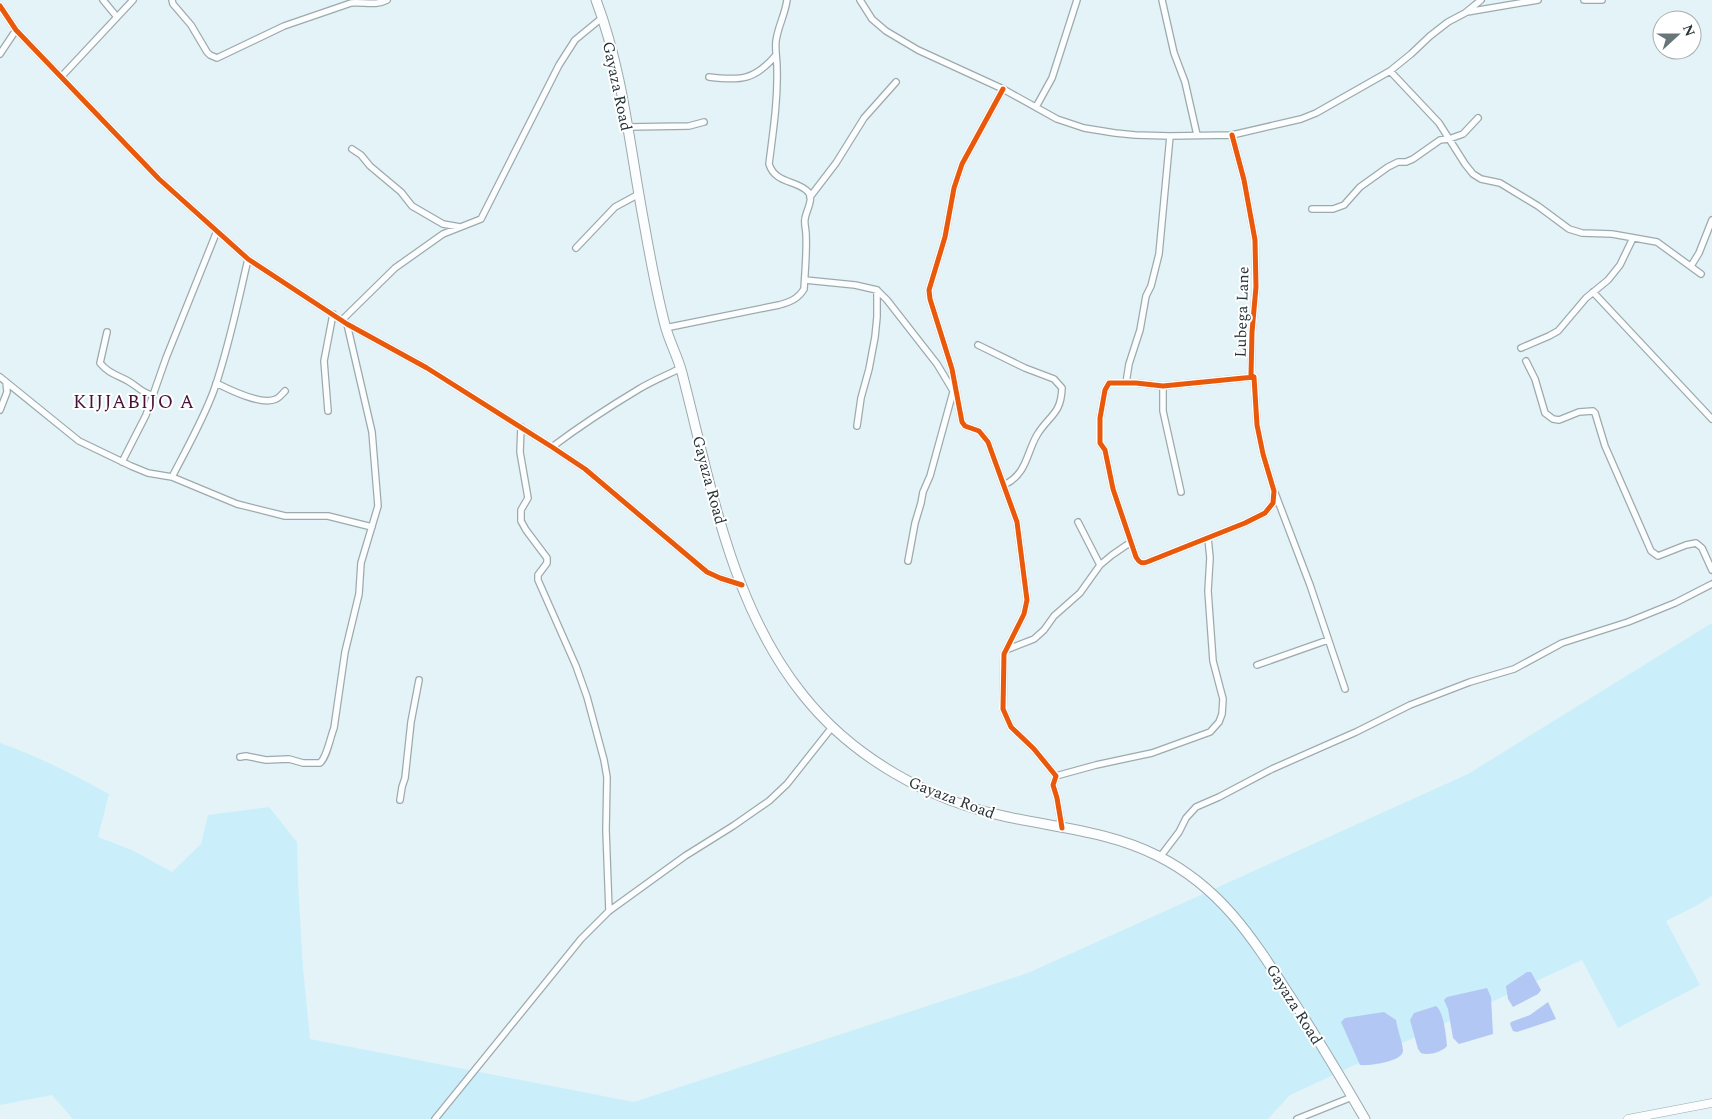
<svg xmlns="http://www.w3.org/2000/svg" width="1712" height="1119" viewBox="0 0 1712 1119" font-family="Spectral,serif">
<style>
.green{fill:#caeffa}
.water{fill:#b2c7f3}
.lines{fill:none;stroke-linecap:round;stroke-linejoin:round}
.street-casing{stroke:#9daaad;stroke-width:8}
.secondary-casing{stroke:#9daaad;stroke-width:9}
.primary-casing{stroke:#9daaad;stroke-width:11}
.street{stroke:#fbfdfe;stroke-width:5.5}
.secondary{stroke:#fbfdfe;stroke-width:8}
.primary{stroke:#fbfdfe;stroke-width:9}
.cycleway-casing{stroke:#fff;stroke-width:8}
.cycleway{stroke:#e8590c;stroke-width:5}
.labels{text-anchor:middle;stroke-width:4;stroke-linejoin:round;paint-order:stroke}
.street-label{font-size:16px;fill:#263337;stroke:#fff}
.quarter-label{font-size:19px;letter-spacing:1px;fill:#490f37;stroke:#fff}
</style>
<rect width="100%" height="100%" fill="#e4f3f7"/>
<!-- green -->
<path class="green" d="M 1712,623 L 1712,896 L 1696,906 L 1666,921 L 1700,985 L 1618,1028 L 1582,960 L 1290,1095 L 1268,1119 L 73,1119 L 52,1095 L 0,1105 L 0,743 C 38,756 74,775 109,794 L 98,837 L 132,850 L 172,872 L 201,844 L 208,815 L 269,807 L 297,842 L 298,883 L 303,968 L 310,1039 L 634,1102 L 1028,973 L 1468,774 Z"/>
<!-- water -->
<path class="water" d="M 1527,972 L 1531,972 L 1541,990 L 1538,994 L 1513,1007 L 1508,999 L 1506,986 Z
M 1487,988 L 1491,997 L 1493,1034 L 1459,1044 L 1453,1038 L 1448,1009 L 1444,1000 L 1447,997 Z
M 1548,1002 L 1556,1019 L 1517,1032 L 1513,1031 L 1510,1024 L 1511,1022 L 1530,1015 Z
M 1436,1006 C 1444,1012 1446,1036 1447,1046 C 1442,1052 1428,1056 1421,1053 L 1418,1049 L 1410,1020 L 1414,1013 Z
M 1384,1012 L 1396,1020 C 1397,1028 1403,1044 1403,1051 C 1402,1062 1369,1066 1360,1065 L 1341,1022 L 1345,1018 Z"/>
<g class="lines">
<!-- street casing -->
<g class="street-casing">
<path id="street" d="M 103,0 L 117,17
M 172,0 L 173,4 L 191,25 L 207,52 L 210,55 L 217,58 L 284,26 L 351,3 C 364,2 376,6 387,0
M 860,0 L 872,19 L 886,31 L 918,50 L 1003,89 L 1057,119 L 1084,128 L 1115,133 L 1135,135 L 1170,136 L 1232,135 L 1301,119 L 1316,113 L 1390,71 L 1411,54 L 1430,36 L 1448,22 L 1465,13 L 1481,0
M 1162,0 L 1174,53 L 1185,82 L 1197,135
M 1584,0 L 1602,0
M 0,6 L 16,30 L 159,179 L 248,259 L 347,324 L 427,368 L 552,447 L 585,469 L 707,572 L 720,578 L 742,585
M 1467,12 L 1538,0
M 0,54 L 16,30
M 1390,71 L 1439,123 L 1465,164 L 1473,174 L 1481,179 L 1500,183 L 1538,206 L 1569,229 L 1582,233 L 1612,234 L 1657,242 L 1701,274
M 62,76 L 133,0
M 709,77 C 741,81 755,80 776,55
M 1003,89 L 962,164 L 954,188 L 945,237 L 929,290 L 930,299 L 952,369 L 962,422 L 965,426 L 979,431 L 988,442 L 1017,522 L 1027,600 L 1024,614 L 1004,654 L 1003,709 L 1011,727 L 1034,749 L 1056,776 L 1053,785 L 1057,798 L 1062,828
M 1036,107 L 1052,78 L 1077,0
M 627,127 L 689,126 L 704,122
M 1232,135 L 1244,180 L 1255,240 L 1256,287 L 1252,332 L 1251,375 L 1254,377 L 1257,425 L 1263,454 L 1274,491 L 1273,503 L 1265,513 L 1245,523 L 1147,562 C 1141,564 1139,562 1136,557 L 1113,489 L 1105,450 L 1100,443 L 1100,418 L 1105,390 L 1109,383 L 1136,383 L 1163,386 L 1254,377
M 352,149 L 361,155 L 370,166 L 401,192 L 412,206 L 443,224 L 460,227
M 810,197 L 836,163 L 864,118 L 896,82
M 1312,209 L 1333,209 L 1344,205 L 1360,187 L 1388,167 L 1398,162 L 1406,162 L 1413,159 L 1440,140 L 1449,139 L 1463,134 L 1478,118
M 576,248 L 615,207 L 639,194
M 1691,266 L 1699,253 L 1712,220
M 805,280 L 855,285 L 877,290 L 887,300 L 937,364 L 955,394
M 1593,292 L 1712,419
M 342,320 L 395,268 L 443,234 L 481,219 L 559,65 L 575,40 L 603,17
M 665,328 L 779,305 C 790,302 798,299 804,289 C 805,271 807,252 806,234 C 806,229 804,224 805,219 C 806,210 816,197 806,190 C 794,180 775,183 769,164 C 773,132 778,100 777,68 C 777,59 775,50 776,41 C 778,26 785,15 787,0
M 107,332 L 100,363 C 108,373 117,375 128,381 C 137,386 142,393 152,395
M 978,345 L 1025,368 L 1054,379 L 1062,388 C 1061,415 1049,415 1037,435 C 1026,454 1027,474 1004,485
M 1521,348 L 1549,336 L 1558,331 L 1586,298 L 1608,280 L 1620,265 L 1633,238
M 1526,361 L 1535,379 L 1545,413 L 1553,419 L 1559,420 L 1579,412 L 1593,411 L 1595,413 L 1605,446 L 1651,551 L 1658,556 L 1686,545 L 1696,543 L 1702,548 L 1712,570
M 0,377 L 79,441 L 131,466 L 148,473 L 172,477 L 237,504 L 285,516 L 328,516 L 372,527
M 216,383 C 230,390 262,406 276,399 C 279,398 282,394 285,391
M 1126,383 L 1129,364 L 1140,330 L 1146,296 L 1151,286 L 1159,254 L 1170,136
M 1163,386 L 1163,411 L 1181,492
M 0,410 L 7,392 L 6,382
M 328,411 L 324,361 L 333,314
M 857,426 L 861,398 L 869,369 L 875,337 L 877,317 L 877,290
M 521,427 L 520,452 L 528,498 L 521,510 L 521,521 L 526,530 L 547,558 L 547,563 L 538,575 L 538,580 L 576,666 L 587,697 L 604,760 L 607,777 L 606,830 L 609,911
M 552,447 C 580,426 609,407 639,389 C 652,381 667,375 681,368
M 122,462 L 146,415 L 166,358 L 217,231
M 172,477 C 187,448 203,420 214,390 C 229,347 238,302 248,259
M 1275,493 L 1310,585 L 1345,689
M 1078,522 L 1100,565
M 908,561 L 915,523 L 921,503 L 923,492 L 930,476 L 953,392
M 1006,650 L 1034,639 L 1044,630 L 1054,616 L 1080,593 L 1100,565 L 1112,555 L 1131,542
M 1257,665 L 1328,640
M 240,757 L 246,756 L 266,760 L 289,759 L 303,763 L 320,763 C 327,757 330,738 334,728 L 345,652 L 359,594 L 361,563 L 378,506 L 372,432 L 347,324
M 1056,776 L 1096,765 L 1152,753 L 1210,732 L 1219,722 L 1222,714 L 1223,699 L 1213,661 L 1208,591 L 1210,558 L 1208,538
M 400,800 L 402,787 L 405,778 L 411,722 L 419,680
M 1160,857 L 1179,832 L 1186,818 L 1196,807 L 1219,797 L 1272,769 L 1356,732 L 1410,705 L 1470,682 L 1514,669 L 1562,643 L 1628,622 L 1675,603 L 1712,584
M 435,1119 L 581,939 L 609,911 L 685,856 L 733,826 L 769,801 L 787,784 L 833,726
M 1297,1119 L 1352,1097"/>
</g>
<!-- secondary casing -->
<g class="secondary-casing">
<path id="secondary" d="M 1628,1119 L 1712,1103"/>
</g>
<!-- primary casing -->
<g class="primary-casing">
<path id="primary" d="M 596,0 C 623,71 630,149 644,223 C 650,257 656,291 665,325 C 669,341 678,357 682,373 C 711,484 730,604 803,695 C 853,758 930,801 1008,817 C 1059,828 1111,832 1158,856 C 1220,887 1252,937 1288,993 C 1315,1034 1340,1076 1365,1119"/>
</g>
<!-- street -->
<use href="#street" class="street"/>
<!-- secondary -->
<use href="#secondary" class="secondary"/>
<!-- primary -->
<use href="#primary" class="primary"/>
<!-- cycleway casing -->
<g class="cycleway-casing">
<path id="cycleway" d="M 0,6 L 16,30 L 159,179 L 248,259 L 347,324 L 427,368 L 552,447 L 585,469 L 707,572 L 720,578 L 742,585
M 1003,89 L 962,164 L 954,188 L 945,237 L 929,290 L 930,299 L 952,369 L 962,422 L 965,426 L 979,431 L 988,442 L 1017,522 L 1027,600 L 1024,614 L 1004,654 L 1003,709 L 1011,727 L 1034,749 L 1056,776 L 1053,785 L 1057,798 L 1062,828
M 1232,135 L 1244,180 L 1255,240 L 1256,287 L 1252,332 L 1251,375 L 1254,377 L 1257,425 L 1263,454 L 1274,491 L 1273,503 L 1265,513 L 1245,523 L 1147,562 C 1141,564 1139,562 1136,557 L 1113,489 L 1105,450 L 1100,443 L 1100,418 L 1105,390 L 1109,383 L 1136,383 L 1163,386 L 1254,377"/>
</g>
<!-- cycleway -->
<use href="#cycleway" class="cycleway"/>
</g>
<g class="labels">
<!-- street labels -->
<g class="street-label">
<text transform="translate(618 86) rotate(78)" y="6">Gayaza Road</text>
<text transform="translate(1241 312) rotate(-88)" y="6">Lubega Lane</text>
<text transform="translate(710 480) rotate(75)" y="6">Gayaza Road</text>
<text transform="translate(952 797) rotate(21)" y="6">Gayaza Road</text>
<text transform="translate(1295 1004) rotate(58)" y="6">Gayaza Road</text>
</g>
<!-- quarter labels -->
<g class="quarter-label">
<text x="134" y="408">KIJJABIJO A</text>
</g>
</g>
<!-- north arrow -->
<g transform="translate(1677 35) rotate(69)"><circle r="24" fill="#ffffff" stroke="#a8adaf"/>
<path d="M0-4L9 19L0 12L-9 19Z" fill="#68767a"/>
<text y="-8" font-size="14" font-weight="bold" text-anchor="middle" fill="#263337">N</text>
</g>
</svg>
